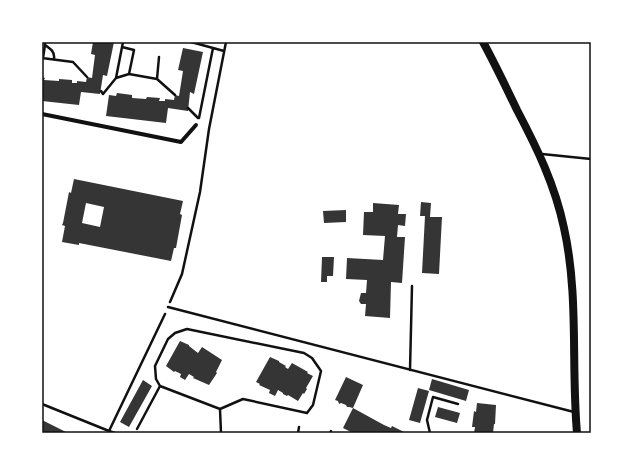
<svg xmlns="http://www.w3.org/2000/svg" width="633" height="475" viewBox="0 0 633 475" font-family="'Space Grotesk',sans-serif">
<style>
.building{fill:#353535;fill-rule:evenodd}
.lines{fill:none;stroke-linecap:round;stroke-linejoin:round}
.path{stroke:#111;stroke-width:2.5}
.service{stroke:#111;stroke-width:2.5}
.minor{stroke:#111;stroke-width:4}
.secondary{stroke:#111;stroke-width:8}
.neatline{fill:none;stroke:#111;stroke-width:1.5}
</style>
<rect width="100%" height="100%" fill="#fff"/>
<!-- building -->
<path class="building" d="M 93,42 L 114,42 L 107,76 L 103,75 L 100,94 L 81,92 L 79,105 L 42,101 L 42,77 L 45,78 L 44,80 L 59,81 L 59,79 L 72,80 L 72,83 L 77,83 L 77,81 L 86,82 L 87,77 L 92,78 L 95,55 L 91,54 Z
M 183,48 L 203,52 L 194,94 L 190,92 L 188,111 L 168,108 L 166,123 L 106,116 L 109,95 L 116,96 L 117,93 L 132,95 L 132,98 L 146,99 L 147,97 L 160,98 L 159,101 L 165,101 L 165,99 L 174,100 L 175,95 L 179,96 L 183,71 L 178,70 Z
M 74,179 L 183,201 L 180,214 L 182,215 L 176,248 L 174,248 L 171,261 L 79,243 L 79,245 L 62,242 L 65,226 L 62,225 L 63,223 L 69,192 L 71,193 ZM 86,203 L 104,207 L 100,227 L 82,223 Z
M 421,202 L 431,203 L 430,217 L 442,217 L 439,274 L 422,273 L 425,216 L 420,216 Z
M 373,203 L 399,205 L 398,214 L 406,214 L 405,226 L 398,225 L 397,237 L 405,237 L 402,283 L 391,282 L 390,318 L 365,316 L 366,304 L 361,304 L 359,301 L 361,293 L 366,293 L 367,280 L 346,279 L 347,258 L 383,260 L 385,236 L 363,235 L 364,212 L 373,212 Z
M 346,210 L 346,222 L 324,223 L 323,211 Z
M 322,257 L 334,257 L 333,276 L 327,276 L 327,282 L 321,282 Z
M 180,341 L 189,345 L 189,346 L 198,353 L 202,347 L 222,360 L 216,372 L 217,373 L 209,385 L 193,378 L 194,377 L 189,374 L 185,380 L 180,377 L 181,374 L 175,371 L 174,372 L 166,366 Z
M 270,357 L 279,361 L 279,362 L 286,366 L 285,367 L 288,369 L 292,363 L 308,372 L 307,373 L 313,376 L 306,388 L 307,389 L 304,394 L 303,393 L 298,401 L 288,395 L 287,396 L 283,394 L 283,393 L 278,390 L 275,396 L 269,393 L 270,390 L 259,385 L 260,384 L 256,382 Z
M 346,377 L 363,385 L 353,408 L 349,407 L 347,407 L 346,405 L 341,403 L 339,404 L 338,401 L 335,400 Z
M 432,379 L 469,390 L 466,401 L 429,390 Z
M 143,380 L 152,386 L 129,427 L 120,422 Z
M 418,388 L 429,391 L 420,423 L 409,420 Z
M 477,403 L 496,405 L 495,424 L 494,424 L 493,433 L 474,433 L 475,427 L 472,427 L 474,411 L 476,412 Z
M 438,407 L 460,413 L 457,423 L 435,417 Z
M 353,408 L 384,425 L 391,428 L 392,426 L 406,433 L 353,433 L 343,428 Z
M 42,420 L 68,433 L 42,433 Z"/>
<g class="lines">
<!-- path -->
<path class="path" d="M 45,42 L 45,45 C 51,49 55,52 54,59
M 191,42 L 224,51
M 122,47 L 134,50 L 129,74
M 42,58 L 73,62 L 87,77
M 43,58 L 45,45
M 116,78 L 129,74 L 157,79 L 175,95
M 157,79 L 159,57
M 101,91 L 103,94 L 116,78 L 123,42
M 188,108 L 198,118
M 199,118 L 213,48
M 170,302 L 182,274 L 200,192 L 209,129 L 226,42
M 42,404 L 109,431 L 165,314
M 109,431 L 115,433"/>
<!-- service -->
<path class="service" d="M 542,154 L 591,159
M 168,307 L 574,412
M 410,370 L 412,286
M 220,409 L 221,433
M 137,429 L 160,386 L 220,409 L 243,399 L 307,413 L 313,405 L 321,371 L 312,358 L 304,353 L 187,329 L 175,333 L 168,339 L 155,366 L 156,379 L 160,386
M 298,433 L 299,427
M 330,433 L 331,431
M 430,433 L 427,420 L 433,397 L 458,404"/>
<!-- minor -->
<path class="minor" d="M 42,114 L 181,142 L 196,125"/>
<!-- secondary -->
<path class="secondary" d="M 483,42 C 495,64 506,87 517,110 C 537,148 555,185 564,228 C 579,295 571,365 577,433"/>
</g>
<!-- border -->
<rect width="633" height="475" fill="none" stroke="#ffffff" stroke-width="86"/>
<rect x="43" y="43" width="547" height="389" class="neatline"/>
</svg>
